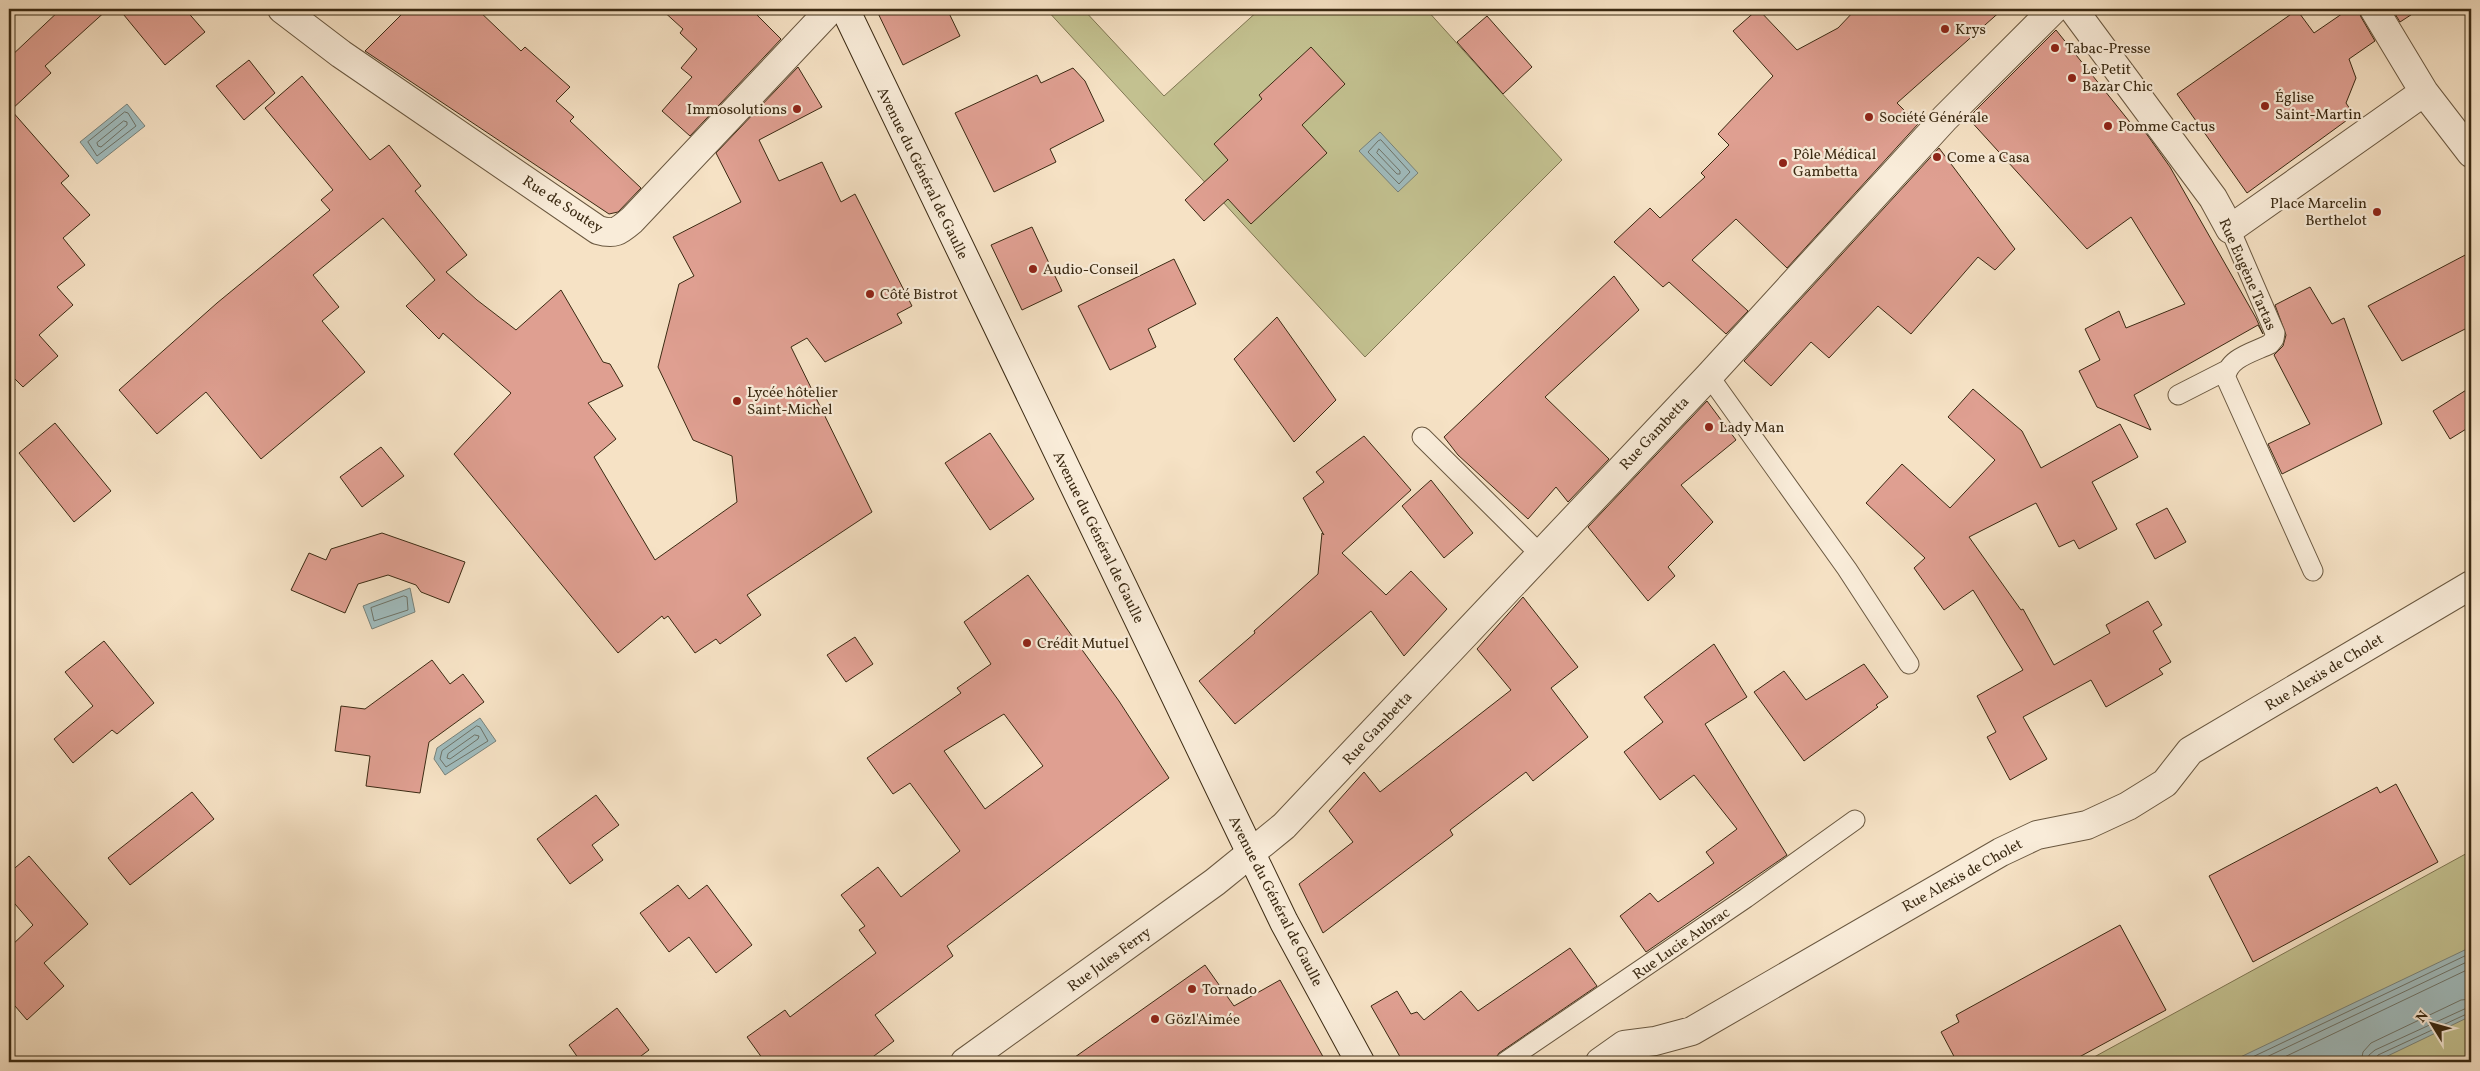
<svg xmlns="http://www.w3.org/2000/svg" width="2480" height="1071" viewBox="0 0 2480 1071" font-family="Vollkorn,serif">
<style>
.green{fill:#c3c190;stroke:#7f7652}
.water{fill:#a0bcbe;stroke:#78827a}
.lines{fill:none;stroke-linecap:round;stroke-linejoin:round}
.shore{stroke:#6e7368;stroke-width:1}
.building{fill:#df9f91;stroke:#3b2a13;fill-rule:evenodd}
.service-casing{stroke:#6a5840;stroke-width:21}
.minor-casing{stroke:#6a5840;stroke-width:30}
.tertiary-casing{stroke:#6a5840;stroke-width:30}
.secondary-casing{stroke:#3b2a13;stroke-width:30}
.service{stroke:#f9ecd9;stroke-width:19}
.minor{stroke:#f9ecd9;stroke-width:28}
.tertiary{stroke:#f9ecd9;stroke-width:28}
.secondary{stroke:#f9ecd9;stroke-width:28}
.poi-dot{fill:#8f2418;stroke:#f9ecd9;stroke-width:2}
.labels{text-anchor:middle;stroke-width:4.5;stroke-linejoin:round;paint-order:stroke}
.poi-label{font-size:15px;fill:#3b2a13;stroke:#f9ecd9;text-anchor:start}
.street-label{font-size:15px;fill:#3b2a13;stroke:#f9ecd9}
</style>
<rect width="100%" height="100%" fill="#f6e2c5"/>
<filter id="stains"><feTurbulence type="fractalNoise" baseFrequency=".004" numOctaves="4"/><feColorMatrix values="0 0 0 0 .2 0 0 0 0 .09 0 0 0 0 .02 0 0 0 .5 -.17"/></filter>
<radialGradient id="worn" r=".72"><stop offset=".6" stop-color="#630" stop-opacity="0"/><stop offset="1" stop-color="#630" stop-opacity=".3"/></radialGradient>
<!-- green -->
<path class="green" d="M 1046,9 L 1083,9 L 1164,96 L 1260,9 L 1426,9 L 1562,160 L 1365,357 Z
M 2471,851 L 2471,1062 L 2085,1062 Z"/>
<!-- water -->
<path class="water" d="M 127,104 L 145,126 L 97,164 L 80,142 Z
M 1380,132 L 1418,173 L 1398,192 L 1359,151 Z
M 410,588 L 415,612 L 372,629 L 363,606 Z
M 480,718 L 496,741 L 445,775 L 434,759 L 437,748 Z
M 2471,947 L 2471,1016 L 2375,1062 L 2230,1062 Z"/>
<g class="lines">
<!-- shore -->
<path class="shore" d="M 125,112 L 128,113 L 136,126 L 97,156 L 88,142 Z
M 124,121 L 127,122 L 127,125 L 101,147 L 98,146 L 97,143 Z
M 1381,140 L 1410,172 L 1399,184 L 1368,152 L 1378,141 Z
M 1379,149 L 1400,171 L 1400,174 L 1397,174 L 1377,153 Z
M 404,596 L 407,597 L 408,610 L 374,621 L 371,608 Z
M 477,726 L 480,727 L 488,741 L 446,767 L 440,759 L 442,751 Z
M 475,735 L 479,736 L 478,739 L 450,759 L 447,758 L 448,754 Z
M 2242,1062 L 2471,953
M 2256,1062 L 2471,960
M 2274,1062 L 2471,968
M 2361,1062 L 2363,1052 L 2371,1043 L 2461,1000 L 2471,999
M 2368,1062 L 2369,1055 L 2375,1050 L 2471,1006
M 2374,1062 L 2378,1055 L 2471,1012"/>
</g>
<!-- building -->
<path class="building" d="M 61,9 L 108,9 L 45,66 L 51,73 L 11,110 L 69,176 L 61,183 L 90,215 L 63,238 L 85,265 L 57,287 L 73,305 L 39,335 L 58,356 L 23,387 L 9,373 L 9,58 Z
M 119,9 L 185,9 L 205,32 L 165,65 Z
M 407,9 L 477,9 L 521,51 L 525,47 L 570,87 L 556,101 L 574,117 L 570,121 L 641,188 L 618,212 L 609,214 L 365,51 Z
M 661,9 L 751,9 L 781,39 L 690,136 L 662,111 L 692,77 L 681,68 L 697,49 L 680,33 L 683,29 Z
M 876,9 L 947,9 L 960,36 L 903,65 Z
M 1758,9 L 1797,50 L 1838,28 L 1856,9 L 2003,9 L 1897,103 L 1918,124 L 1787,268 L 1736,219 L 1692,260 L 1748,311 L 1726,334 L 1669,282 L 1663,287 L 1614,242 L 1650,208 L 1660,218 L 1705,177 L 1701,173 L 1729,145 L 1718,134 L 1773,76 L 1733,31 Z
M 2349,9 L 2358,9 L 2361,17 L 2375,41 L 2349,59 L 2356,78 L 2346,103 L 2354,115 L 2247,193 L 2177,94 L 2297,10 L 2314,33 Z
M 2392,9 L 2420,9 L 2400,22 Z
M 1487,16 L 1532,67 L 1503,94 L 1457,42 Z
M 2056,30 L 2133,126 L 2138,122 L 2170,167 L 2256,318 L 2263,334 L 2258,325 L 2134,395 L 2151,430 L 2097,407 L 2079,371 L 2100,360 L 2085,329 L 2119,311 L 2126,328 L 2185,304 L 2131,217 L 2087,249 L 1968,118 Z
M 1311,47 L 1345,84 L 1302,125 L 1327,153 L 1251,224 L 1228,199 L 1204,221 L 1185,200 L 1228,160 L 1214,144 L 1262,99 L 1259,95 Z
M 249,60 L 275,93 L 244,120 L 216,86 Z
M 798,67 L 822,107 L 759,140 L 779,181 L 822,162 L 841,202 L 855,194 L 912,306 L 897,314 L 902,323 L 825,362 L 807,338 L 791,347 L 872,512 L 747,595 L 761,615 L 720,644 L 716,639 L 695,653 L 668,616 L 664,619 L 662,616 L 618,653 L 454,454 L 511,393 L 443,333 L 439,339 L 406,306 L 435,280 L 383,218 L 313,275 L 339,307 L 322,321 L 365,372 L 261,459 L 206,392 L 157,434 L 119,390 L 217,303 L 330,210 L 321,200 L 333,190 L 265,108 L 302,76 L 370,160 L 389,145 L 421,186 L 415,191 L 467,255 L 446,272 L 477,300 L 516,330 L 561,290 L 603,362 L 610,364 L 623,386 L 588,403 L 616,439 L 594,457 L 655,560 L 737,502 L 732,456 L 693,440 L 658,367 L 679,284 L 694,276 L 673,237 L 741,202 L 716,153 Z
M 1073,68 L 1085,81 L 1104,121 L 1050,149 L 1056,162 L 994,192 L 955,113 L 1037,75 L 1041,83 Z
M 1939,148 L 2015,249 L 1995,270 L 1978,257 L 1911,334 L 1878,306 L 1829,358 L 1811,342 L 1771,386 L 1744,361 Z
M 1032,227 L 1062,291 L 1022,310 L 991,245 Z
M 2471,252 L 2471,326 L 2402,361 L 2368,306 Z
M 1174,259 L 1196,304 L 1148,329 L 1156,347 L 1110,370 L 1078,306 Z
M 1614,276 L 1639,310 L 1545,397 L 1609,459 L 1568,502 L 1556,487 L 1528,519 L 1458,455 L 1444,437 Z
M 2310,287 L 2332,324 L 2344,318 L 2382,424 L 2282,474 L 2268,444 L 2310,424 L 2274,355 L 2283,346 L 2286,335 L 2275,305 Z
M 1277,317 L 1336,400 L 1294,442 L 1234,359 Z
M 2471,387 L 2471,426 L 2450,439 L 2433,411 Z
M 1973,389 L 2022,431 L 2041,468 L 2120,424 L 2138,457 L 2092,482 L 2117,529 L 2079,549 L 2074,540 L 2059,547 L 2036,503 L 1969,537 L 2021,610 L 2023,609 L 2054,665 L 2110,633 L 2106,625 L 2148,601 L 2162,625 L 2153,631 L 2171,662 L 2159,669 L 2163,674 L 2106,707 L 2091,680 L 2023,717 L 2047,759 L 2010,780 L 1987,737 L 1996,732 L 1977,696 L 2023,670 L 1973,590 L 1944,610 L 1914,568 L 1925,558 L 1866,503 L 1902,464 L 1950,508 L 1995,460 L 1948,417 Z
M 1707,401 L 1736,440 L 1681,485 L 1713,522 L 1668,567 L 1675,576 L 1648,601 L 1588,527 Z
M 55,423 L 111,491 L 74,522 L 19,453 Z
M 990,433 L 1034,499 L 990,530 L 945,463 Z
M 1364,436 L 1411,490 L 1342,553 L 1386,595 L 1411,571 L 1447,609 L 1404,656 L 1371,611 L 1235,724 L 1199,681 L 1255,633 L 1254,631 L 1318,574 L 1322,533 L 1324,535 L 1303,498 L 1324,482 L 1316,472 Z
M 381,447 L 404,476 L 362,507 L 340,477 Z
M 1431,480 L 1473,533 L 1444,558 L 1402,506 Z
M 2167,508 L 2186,542 L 2155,559 L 2136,524 Z
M 382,533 L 465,562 L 449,603 L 421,592 L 416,585 L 388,575 L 358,584 L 345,613 L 291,590 L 309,553 L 326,560 L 331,549 Z
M 1028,575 L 1119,701 L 1169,778 L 947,946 L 953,956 L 875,1015 L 894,1041 L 866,1062 L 765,1062 L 747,1037 L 785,1010 L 790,1017 L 876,953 L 859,930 L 865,926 L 841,895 L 878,867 L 901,897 L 960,851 L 910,783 L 893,794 L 867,758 L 961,693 L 957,688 L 991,664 L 964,622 ZM 1004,714 L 1043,766 L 985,809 L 944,751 Z
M 1523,597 L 1578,667 L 1551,688 L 1588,737 L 1533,781 L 1526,772 L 1450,830 L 1453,835 L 1323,933 L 1299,884 L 1353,842 L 1329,811 L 1364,772 L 1380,792 L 1511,690 L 1477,649 Z
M 855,637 L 873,664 L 846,682 L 827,655 Z
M 104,641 L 154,703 L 117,734 L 112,730 L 73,763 L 54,739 L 93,706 L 65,672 Z
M 1714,644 L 1747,697 L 1705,724 L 1787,855 L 1646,952 L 1620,916 L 1650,893 L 1658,902 L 1714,863 L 1706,852 L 1737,829 L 1694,775 L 1660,800 L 1624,752 L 1663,722 L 1644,697 Z
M 432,660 L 450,684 L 463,674 L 484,702 L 429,742 L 420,793 L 366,786 L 370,756 L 335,751 L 341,706 L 365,709 Z
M 1864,664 L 1888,697 L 1876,705 L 1878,707 L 1804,761 L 1754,692 L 1784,671 L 1806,700 Z
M 2396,784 L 2438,862 L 2253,962 L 2209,876 L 2377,787 L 2380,793 Z
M 192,792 L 214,819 L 130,885 L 108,858 Z
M 596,795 L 619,825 L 592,845 L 603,860 L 570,884 L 537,839 Z
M 29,856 L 88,924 L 44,963 L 64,986 L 27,1020 L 9,999 L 9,948 L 33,925 L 9,897 L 9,873 Z
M 678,885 L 689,899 L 707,885 L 752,945 L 716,973 L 689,937 L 669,952 L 640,913 Z
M 2120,925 L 2166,1010 L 2070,1062 L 1957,1062 L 1941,1032 L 1959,1022 L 1956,1015 Z
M 1570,948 L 1597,986 L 1499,1053 L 1494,1062 L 1403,1062 L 1371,1006 L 1397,991 L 1411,1014 L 1417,1012 L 1424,1020 L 1461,991 L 1478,1011 Z
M 1205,965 L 1234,1006 L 1280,980 L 1326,1062 L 1068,1062 Z
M 617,1008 L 649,1050 L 633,1062 L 581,1062 L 569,1045 Z"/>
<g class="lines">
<!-- service casing -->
<g class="service-casing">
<path id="service" d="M 2230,229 L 2275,333 L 2274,339 L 2270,344 C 2254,352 2227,358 2226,378 L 2313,571
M 1709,376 L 1847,569 L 1909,664
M 2178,395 L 2227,370
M 1422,437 L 1540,554
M 1505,1062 L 1746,898 L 1855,820"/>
</g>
<!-- minor casing -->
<g class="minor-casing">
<path id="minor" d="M 282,9 L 341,54 L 598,230 C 615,235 619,231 632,220 L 831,9
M 2073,9 L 2213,198 L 2230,229 L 2424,92
M 2374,9 L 2424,92 L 2471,153
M 1600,1062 L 1624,1045 L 1655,1041 L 1692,1031 L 2001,852 L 2037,835 L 2087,825 L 2128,806 L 2165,783 L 2190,751 L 2471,585"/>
</g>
<!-- tertiary casing -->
<g class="tertiary-casing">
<path id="tertiary" d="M 965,1062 L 1215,882 L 1284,826 L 1709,376 L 1945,118 L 2054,9"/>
</g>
<!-- secondary casing -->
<g class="secondary-casing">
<path id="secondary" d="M 845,9 L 1284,922 L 1360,1062"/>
</g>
<!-- service -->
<use href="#service" class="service"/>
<!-- minor -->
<use href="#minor" class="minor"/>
<!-- tertiary -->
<use href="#tertiary" class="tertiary"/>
<!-- secondary -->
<use href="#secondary" class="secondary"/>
</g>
<!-- markers -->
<g class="poi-dot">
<circle cx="1945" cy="29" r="5"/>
<circle cx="2055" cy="48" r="5"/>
<circle cx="2072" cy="78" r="5"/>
<circle cx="2265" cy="106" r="5"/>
<circle cx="797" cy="109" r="5"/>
<circle cx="1869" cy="117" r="5"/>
<circle cx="2108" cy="126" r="5"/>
<circle cx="1937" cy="157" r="5"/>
<circle cx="1783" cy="163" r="5"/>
<circle cx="2377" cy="212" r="5"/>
<circle cx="1033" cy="269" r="5"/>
<circle cx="870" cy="294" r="5"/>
<circle cx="737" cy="401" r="5"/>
<circle cx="1709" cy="427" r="5"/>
<circle cx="1027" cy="643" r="5"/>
<circle cx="1192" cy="989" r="5"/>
<circle cx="1155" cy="1019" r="5"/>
</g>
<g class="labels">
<!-- poi labels -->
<g class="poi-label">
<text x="1955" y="34">Krys</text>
<text x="2065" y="53">Tabac-Presse</text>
<text x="2082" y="74">Le Petit<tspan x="2082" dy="17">Bazar Chic</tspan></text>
<text x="2275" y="102">Église<tspan x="2275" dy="17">Saint-Martin</tspan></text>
<text x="787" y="114" text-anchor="end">Immosolutions</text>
<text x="1879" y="122">Société Générale</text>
<text x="2118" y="131">Pomme Cactus</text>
<text x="1793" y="159">Pôle Médical<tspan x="1793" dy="17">Gambetta</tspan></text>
<text x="1947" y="162">Come a Casa</text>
<text x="2367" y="208" text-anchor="end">Place Marcelin<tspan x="2367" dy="17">Berthelot</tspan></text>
<text x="1043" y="274">Audio-Conseil</text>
<text x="880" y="299">Côté Bistrot</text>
<text x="747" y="397">Lycée hôtelier<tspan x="747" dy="17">Saint-Michel</tspan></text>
<text x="1719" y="432">Lady Man</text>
<text x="1037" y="648">Crédit Mutuel</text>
<text x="1202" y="994">Tornado</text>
<text x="1165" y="1024">Gözl'Aimée</text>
</g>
<!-- street labels -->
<g class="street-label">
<text transform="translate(923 173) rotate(64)" y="5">Avenue du Général de Gaulle</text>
<text transform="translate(563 204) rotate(33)" y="5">Rue de Soutey</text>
<text transform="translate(2248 274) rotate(66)" y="5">Rue Eugène Tartas</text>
<text transform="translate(1654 433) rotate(-47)" y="5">Rue Gambetta</text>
<text transform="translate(1099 537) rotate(64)" y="5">Avenue du Général de Gaulle</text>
<text transform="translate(2324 672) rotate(-31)" y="5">Rue Alexis de Cholet</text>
<text transform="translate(1377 728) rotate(-47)" y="5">Rue Gambetta</text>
<text transform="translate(1962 875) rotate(-29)" y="5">Rue Alexis de Cholet</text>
<text transform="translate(1276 901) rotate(63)" y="5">Avenue du Général de Gaulle</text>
<text transform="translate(1681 943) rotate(-35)" y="5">Rue Lucie Aubrac</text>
<text transform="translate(1109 959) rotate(-36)" y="5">Rue Jules Ferry</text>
</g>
</g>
<!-- margin -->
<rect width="2480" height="1071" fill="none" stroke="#f6e2c5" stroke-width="30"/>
<rect x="10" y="10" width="2460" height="1051" fill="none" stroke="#3b2a13" stroke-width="2.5"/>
<rect x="15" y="15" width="2450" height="1041" fill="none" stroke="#3b2a13"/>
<!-- north arrow -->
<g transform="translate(2432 1024) rotate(307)" stroke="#f9ecd9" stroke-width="4" paint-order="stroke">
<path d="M0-4L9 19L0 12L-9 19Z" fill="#3b2a13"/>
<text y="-8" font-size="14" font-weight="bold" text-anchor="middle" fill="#3b2a13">N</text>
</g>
<rect width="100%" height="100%" filter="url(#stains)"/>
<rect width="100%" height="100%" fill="url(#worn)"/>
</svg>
